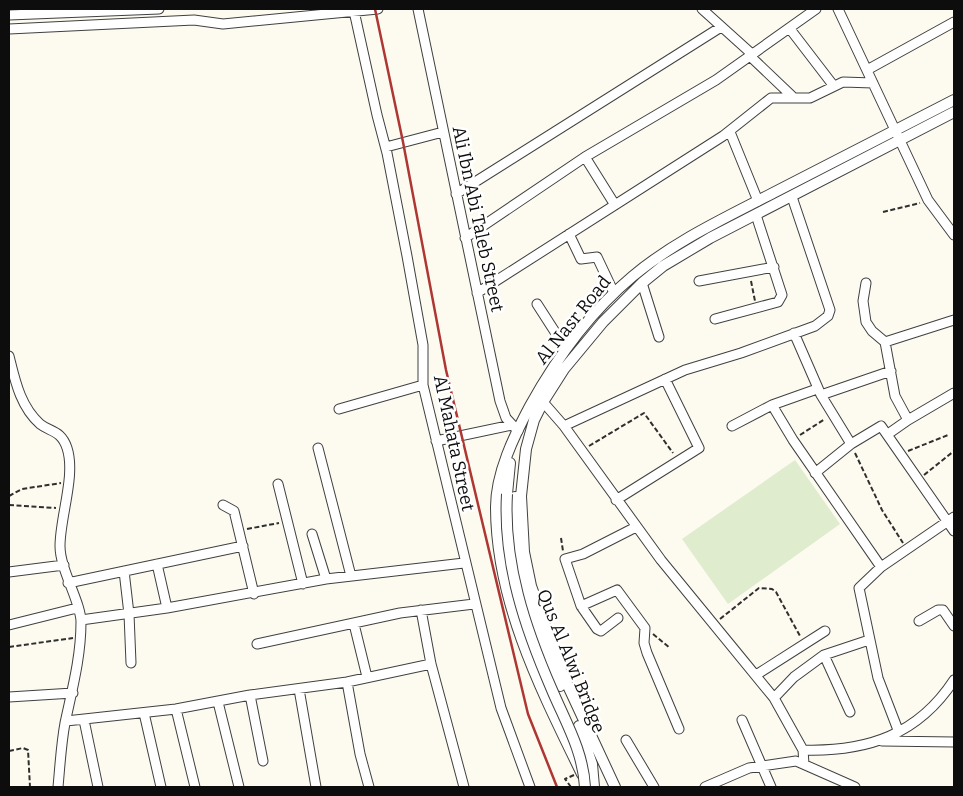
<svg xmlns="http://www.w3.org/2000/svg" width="963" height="796" viewBox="0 0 963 796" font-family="Bitter,serif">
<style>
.pitch{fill:#dfeccd}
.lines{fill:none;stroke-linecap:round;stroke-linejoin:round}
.minor-casing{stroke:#404040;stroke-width:11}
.tertiary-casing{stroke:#404040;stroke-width:12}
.path{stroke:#2f2f2f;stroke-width:2;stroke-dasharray:5 2.5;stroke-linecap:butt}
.minor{stroke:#fff;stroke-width:9}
.tertiary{stroke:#fff;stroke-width:10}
.rail{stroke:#ae3734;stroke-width:2.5}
.tertiary-bridge-casing{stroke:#404040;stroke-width:12;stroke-linecap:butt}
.tertiary-bridge{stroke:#fff;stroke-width:10}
.labels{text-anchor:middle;stroke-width:5;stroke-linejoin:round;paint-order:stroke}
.street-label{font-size:18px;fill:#0d0d0d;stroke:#fff}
</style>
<rect width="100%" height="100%" fill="#fdfbef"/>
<!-- pitch -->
<path class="pitch" d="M 795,460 L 840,524 L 728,604 L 682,539 Z"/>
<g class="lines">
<!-- minor casing -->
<g class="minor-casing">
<path id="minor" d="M 418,9 L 500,401 L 506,418 L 518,431
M 702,9 L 753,55
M 838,9 L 928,200 L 954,235
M 354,11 L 377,115 L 387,153 L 407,256 L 423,345 L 423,385 L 501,708 L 530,787
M 9,15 L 159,9
M 9,29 L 194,20 L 223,24 L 378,9
M 790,29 L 833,85
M 751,57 L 794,98
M 867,70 L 954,22
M 730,132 L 758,201
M 386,147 L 443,132
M 585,157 L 615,205
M 456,194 L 721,27
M 569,234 L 581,259 L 597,257 L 614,293
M 465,238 L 585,157 L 716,80 L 816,9
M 699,281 L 774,267
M 642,283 L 659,337
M 866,283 L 863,301 L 866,322 L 872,331 L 885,342 L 895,396 L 908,420 L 954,393
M 477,293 L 723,136 L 771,98 L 810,98 L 843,82 L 873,83
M 537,304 L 566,349
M 715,319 L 778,302 L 782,295 L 756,215
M 794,333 L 821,395 L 851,444
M 885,342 L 954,320
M 9,356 C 15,380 20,406 40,424 C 50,432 61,430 67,448 C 76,475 60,517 60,546 C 60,570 81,602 81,622 C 81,657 72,690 65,723 C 61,745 60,766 58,787
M 821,395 L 891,371
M 543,402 L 564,426 L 661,560 L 774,698 L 803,750 L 804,764
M 772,405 L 817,389
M 339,409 L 423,385
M 564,426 L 685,370 L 741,353 L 815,326 L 828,316 L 830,310 L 792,197
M 732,426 L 772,405 L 793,440 L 881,567
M 888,434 L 908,420
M 436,441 L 512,425
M 318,448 L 351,576
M 815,473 L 851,444 L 881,426 L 954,531
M 278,484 L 303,584
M 616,500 L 699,448 L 665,379
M 223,505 L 234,511 L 235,515 L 254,594
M 636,527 L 583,554 L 565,559 L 581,606 L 617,590 L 645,628 L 644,643 L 647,653 L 679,729
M 312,534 L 326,579
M 157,564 L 167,608
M 124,571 L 129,614 L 131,663
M 9,572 L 64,565
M 68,583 L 243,546
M 581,606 L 597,629 L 601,631 L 618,618
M 421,610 L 431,664 L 464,787
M 81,620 L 167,608 L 326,579 L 464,563
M 919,621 L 938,610 L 943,610 L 954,626
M 354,624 L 367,677
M 9,625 L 77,608
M 257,644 L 400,613 L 474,604
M 824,655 L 850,712
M 756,675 L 825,631
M 347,682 L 360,754 L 369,787
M 299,689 L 316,787
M 250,695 L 263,761
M 9,697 L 73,693
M 774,698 L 794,677 L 824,655 L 869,640
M 218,702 L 239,787
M 176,709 L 195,787
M 144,713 L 161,787
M 84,720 L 98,787
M 742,720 L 771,787
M 66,721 L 176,709 L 250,695 L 347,682 L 431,664
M 898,730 L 878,678 L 859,588 L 881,567 L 954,517
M 626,740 L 654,787
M 882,741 L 954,742
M 803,750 C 867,752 918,735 954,680
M 705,787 L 749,768 L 796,761 L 855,787"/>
</g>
<!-- tertiary casing -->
<g class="tertiary-casing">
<path id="tertiary" d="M 507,494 L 510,463
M 515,497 C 511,563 535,625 560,686
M 579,726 L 592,764 L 594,787
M 582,774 C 541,690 496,602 496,507 C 496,473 514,436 530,406 C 556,359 591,311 633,276 C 675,241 725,218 773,193 C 833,162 894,131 954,100
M 615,787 L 562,673 L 531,586 L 524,552 L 521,496 L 526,449 L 534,420 L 543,402 L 564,369 L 603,322 L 642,283 L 663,266 L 710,238 L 954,112"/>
</g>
<!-- path -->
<path class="path" d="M 883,212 L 920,203
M 751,281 L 755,301
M 800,435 L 825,419
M 589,446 L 644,413 L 673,453
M 908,451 L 948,435
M 855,453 L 882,510 L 903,543
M 924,475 L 954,451
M 9,496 L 22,489 L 61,483
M 9,505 L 56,508
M 247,529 L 279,523
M 561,538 L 563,551
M 720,619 L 759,588 L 772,589 L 776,592 L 800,636
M 653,634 L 670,648
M 9,647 L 73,638
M 9,751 L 23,748 L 28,750 L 30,787
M 571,787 L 565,779 L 574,775"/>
<!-- minor -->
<use href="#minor" class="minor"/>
<!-- tertiary -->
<use href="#tertiary" class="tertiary"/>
<!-- rail -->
<path class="rail" d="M 375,9 L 403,142 L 446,370 L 528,714 L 557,787"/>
<!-- tertiary-bridge casing -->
<g class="tertiary-bridge-casing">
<path id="tertiary-bridge" d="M 507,494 C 503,563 525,628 552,690 C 566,723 583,751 585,787"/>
</g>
<!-- tertiary-bridge -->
<use href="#tertiary-bridge" class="tertiary-bridge"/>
</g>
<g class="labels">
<!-- street labels -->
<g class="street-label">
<text transform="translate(478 219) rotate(78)" y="6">Ali Ibn Abi Taleb Street</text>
<text transform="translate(573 320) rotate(-51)" y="6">Al Nasr Road</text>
<text transform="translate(454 443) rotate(78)" y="6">Al Mahata Street</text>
<text transform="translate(571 661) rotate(68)" y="6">Qus Al Alwi Bridge</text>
</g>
</g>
<!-- border -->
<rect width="963" height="796" fill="none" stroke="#0d0d0d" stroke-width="20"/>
</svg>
